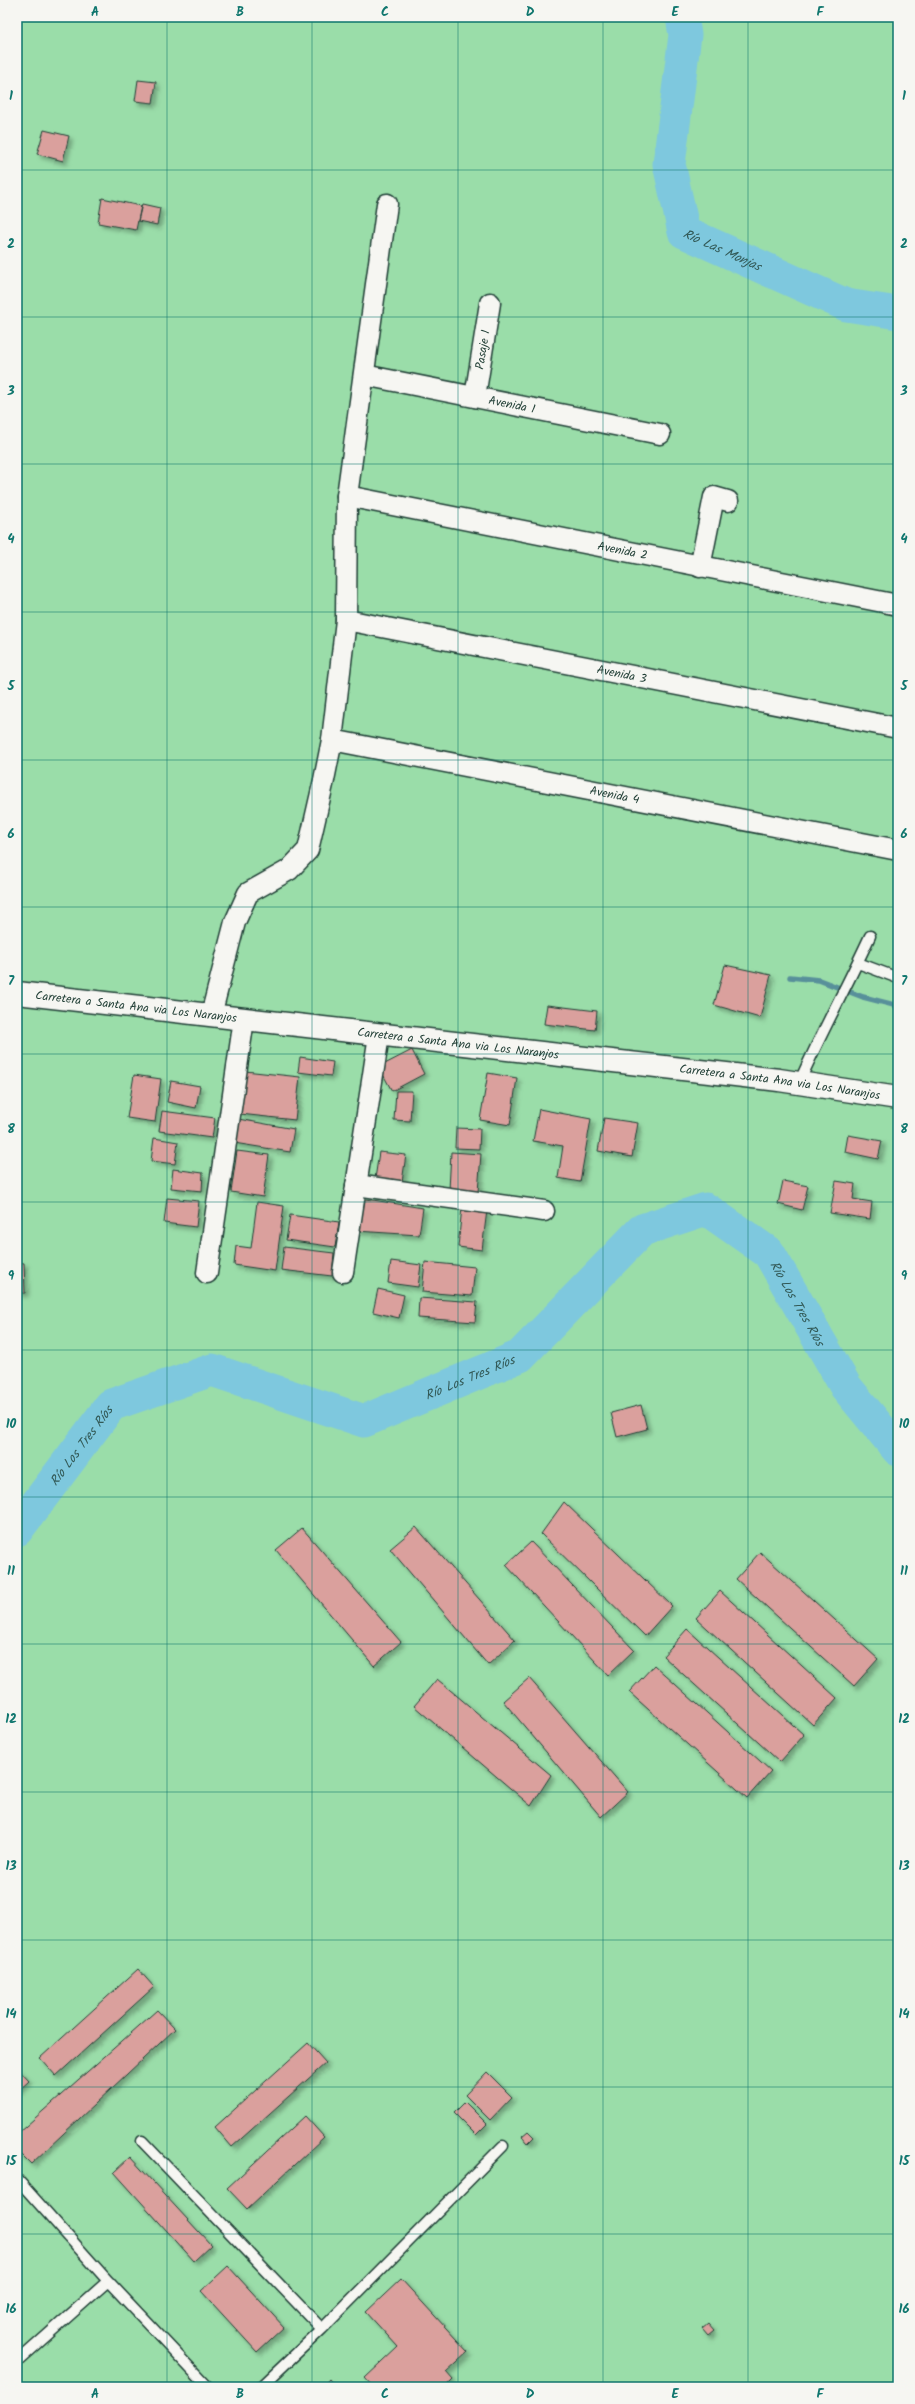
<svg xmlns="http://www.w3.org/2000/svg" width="915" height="2404" viewBox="0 0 915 2404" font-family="Kalam,sans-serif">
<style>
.green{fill:#9adda9;stroke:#5c8d6e}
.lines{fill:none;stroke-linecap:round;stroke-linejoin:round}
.stream{stroke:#58909a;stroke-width:5.5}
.river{stroke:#7ec8de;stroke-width:33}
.building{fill:#daa09d;stroke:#1f3d34;filter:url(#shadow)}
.lane-casing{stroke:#1f3d34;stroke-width:13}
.street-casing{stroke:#1f3d34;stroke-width:23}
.secondary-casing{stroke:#1f3d34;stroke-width:25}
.lane{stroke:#f6f6f2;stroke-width:10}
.street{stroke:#f6f6f2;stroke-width:20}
.secondary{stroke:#f6f6f2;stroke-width:22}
.grid{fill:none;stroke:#0f766e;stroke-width:1;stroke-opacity:0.55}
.labels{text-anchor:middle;stroke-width:3;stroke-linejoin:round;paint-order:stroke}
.street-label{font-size:12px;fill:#1f3d34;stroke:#f6f6f2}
.water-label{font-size:13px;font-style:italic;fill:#325956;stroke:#f6f6f2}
.neatline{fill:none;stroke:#0f766e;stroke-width:1.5}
.grid-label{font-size:13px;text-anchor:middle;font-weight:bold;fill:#0f766e}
</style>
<defs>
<filter id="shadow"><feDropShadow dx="3.5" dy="3.5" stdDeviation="2" flood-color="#0004"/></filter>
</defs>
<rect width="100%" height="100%" fill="#f6f6f2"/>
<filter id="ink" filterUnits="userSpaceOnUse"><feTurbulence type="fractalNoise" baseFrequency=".025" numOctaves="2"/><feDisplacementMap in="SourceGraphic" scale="8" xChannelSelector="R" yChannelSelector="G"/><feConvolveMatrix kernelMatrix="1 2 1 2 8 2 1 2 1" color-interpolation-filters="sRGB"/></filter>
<g filter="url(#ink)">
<!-- green -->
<path class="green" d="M 17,17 L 898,17 L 898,2387 L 17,2387 Z"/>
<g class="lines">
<!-- stream -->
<path class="stream" d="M 790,977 L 819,980 L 863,997 L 898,1006"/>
<!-- river -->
<g class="river">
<path id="s1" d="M 682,17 L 685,35 L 669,164 L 684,232 L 846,305 L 898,313"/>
<path id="s2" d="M 17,1530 L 111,1405 L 212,1370 L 364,1421 L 520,1356 L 642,1230 L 706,1209 L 769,1253 L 846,1387 L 898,1450"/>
</g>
</g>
<!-- building -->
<path class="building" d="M 138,80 L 156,82 L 153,103 L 135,101 Z
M 44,130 L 69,136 L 63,161 L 37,154 Z
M 102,198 L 141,206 L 136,230 L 98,223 Z
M 142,204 L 160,208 L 157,225 L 138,221 Z
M 725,965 L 771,975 L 760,1018 L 714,1005 Z
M 547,1005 L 597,1011 L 595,1030 L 544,1024 Z
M 412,1050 L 424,1074 L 392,1091 L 379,1067 Z
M 300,1057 L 333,1062 L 331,1076 L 298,1072 Z
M 245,1071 L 300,1077 L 295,1120 L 240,1114 Z
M 488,1073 L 517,1078 L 510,1125 L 480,1120 Z
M 134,1075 L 161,1079 L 155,1122 L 127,1118 Z
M 171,1081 L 200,1086 L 196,1108 L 167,1102 Z
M 396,1091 L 412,1091 L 410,1121 L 394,1120 Z
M 539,1109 L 591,1119 L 580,1182 L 558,1178 L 563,1146 L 533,1141 Z
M 162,1111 L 215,1118 L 212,1138 L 159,1131 Z
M 604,1118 L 638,1123 L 632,1157 L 598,1151 Z
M 238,1119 L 294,1129 L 290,1152 L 234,1143 Z
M 456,1128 L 480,1129 L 479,1149 L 455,1148 Z
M 848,1135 L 882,1141 L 878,1159 L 845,1152 Z
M 154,1138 L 178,1142 L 175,1164 L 151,1161 Z
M 237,1151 L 269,1155 L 263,1197 L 231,1192 Z
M 379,1152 L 406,1155 L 402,1182 L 375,1179 Z
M 451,1152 L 481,1154 L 478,1192 L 449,1190 Z
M 173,1169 L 203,1173 L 202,1191 L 171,1188 Z
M 783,1181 L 808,1186 L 802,1210 L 778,1204 Z
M 836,1181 L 855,1184 L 853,1199 L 872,1202 L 870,1219 L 830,1213 Z
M 167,1198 L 199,1201 L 196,1227 L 164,1223 Z
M 360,1198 L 423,1208 L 419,1235 L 356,1231 Z
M 257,1202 L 284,1206 L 275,1271 L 234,1265 L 236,1246 L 251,1248 Z
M 462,1207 L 487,1210 L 482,1250 L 458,1247 Z
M 290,1215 L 339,1222 L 335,1247 L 286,1240 Z
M 284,1247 L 334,1253 L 332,1276 L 281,1270 Z
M 391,1261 L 421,1265 L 418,1287 L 388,1283 Z
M 17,1262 L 24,1263 L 25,1293 L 17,1293 Z
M 425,1262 L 475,1267 L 472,1296 L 422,1292 Z
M 378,1289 L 404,1295 L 399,1318 L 373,1312 Z
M 419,1298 L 477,1302 L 475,1322 L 418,1318 Z
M 641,1405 L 647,1429 L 617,1437 L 611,1413 Z
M 564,1502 L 672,1606 L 645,1636 L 541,1534 Z
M 416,1527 L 515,1640 L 488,1665 L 390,1549 Z
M 302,1528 L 401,1642 L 374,1666 L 276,1550 Z
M 531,1542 L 634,1650 L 608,1675 L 506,1565 Z
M 760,1552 L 878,1659 L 854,1686 L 736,1579 Z
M 720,1591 L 837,1698 L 813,1725 L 696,1618 Z
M 687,1629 L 804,1735 L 780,1762 L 663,1656 Z
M 654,1665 L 771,1771 L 747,1798 L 629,1692 Z
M 529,1678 L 628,1792 L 601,1817 L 503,1701 Z
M 437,1679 L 551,1775 L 531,1806 L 414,1706 Z
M 138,1969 L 154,1987 L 56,2076 L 40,2058 Z
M 157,2010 L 175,2029 L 31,2164 L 17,2150 L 17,2134 Z
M 308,2043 L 326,2063 L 232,2147 L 215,2127 Z
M 17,2068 L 29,2081 L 17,2092 Z
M 487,2072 L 512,2097 L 490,2120 L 465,2095 Z
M 465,2102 L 487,2124 L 476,2135 L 454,2113 Z
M 305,2116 L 324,2137 L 247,2209 L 227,2188 Z
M 528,2131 L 534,2137 L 528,2143 L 522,2136 Z
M 130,2157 L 211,2245 L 194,2261 L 114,2172 Z
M 228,2266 L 284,2327 L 257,2352 L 201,2291 Z
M 401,2279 L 468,2352 L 446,2372 L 453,2380 L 446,2387 L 373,2387 L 365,2378 L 398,2347 L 366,2312 Z
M 708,2324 L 714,2331 L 708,2336 L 702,2329 Z
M 329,2379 L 336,2387 L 321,2387 Z"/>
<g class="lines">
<!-- lane casing -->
<g class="lane-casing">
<path id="lane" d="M 858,963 L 898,978
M 799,1083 C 821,1033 847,986 870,936
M 142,2141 L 322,2329
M 17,2179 L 108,2281 L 208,2387
M 17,2362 L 108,2281
M 261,2387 L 322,2329 L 503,2146"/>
</g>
<!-- street casing -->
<g class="street-casing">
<g id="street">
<path id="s3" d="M 364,375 L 660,434"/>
<path id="s4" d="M 475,397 L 490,303"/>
<path id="s5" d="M 347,496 L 898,605"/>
<path d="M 700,567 L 714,497 L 728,501"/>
<path id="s6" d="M 346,620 L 898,728"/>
<path id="s7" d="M 332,740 L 898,850"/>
<path d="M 211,1015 L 235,922 L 248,893 L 289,870 L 308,850 L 324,780 L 332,740 L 346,620 L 347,496 L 387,204"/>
<path d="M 356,1185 L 544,1211"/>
<path d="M 343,1272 L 379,1035"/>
<path d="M 207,1273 L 244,1019"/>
</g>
</g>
<!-- secondary casing -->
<g class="secondary-casing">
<g id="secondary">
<path id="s8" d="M 17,993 L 779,1080 L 898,1098"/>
</g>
</g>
<!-- lane -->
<use href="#lane" class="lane"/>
<!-- street -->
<use href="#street" class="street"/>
<!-- secondary -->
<use href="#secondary" class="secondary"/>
</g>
</g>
<!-- grid -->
<path class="grid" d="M 167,17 L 167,2387M 312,17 L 312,2387M 458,17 L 458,2387M 603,17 L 603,2387M 748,17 L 748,2387M 17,170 L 898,170M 17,317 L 898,317M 17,464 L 898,464M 17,612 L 898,612M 17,760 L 898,760M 17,907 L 898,907M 17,1054 L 898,1054M 17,1202 L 898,1202M 17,1350 L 898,1350M 17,1497 L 898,1497M 17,1644 L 898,1644M 17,1792 L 898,1792M 17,1940 L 898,1940M 17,2087 L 898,2087M 17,2234 L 898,2234"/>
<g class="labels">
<!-- street labels -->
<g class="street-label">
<text dy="4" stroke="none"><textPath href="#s4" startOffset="48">Pasaje 1</textPath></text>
<text dy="4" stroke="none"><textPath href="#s3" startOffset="151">Avenida 1</textPath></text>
<text dy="4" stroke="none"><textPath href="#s5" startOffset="281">Avenida 2</textPath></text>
<text dy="4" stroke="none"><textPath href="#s6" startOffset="281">Avenida 3</textPath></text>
<text dy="4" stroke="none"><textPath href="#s7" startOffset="288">Avenida 4</textPath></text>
<text dy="4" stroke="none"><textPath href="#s8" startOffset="120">Carretera a Santa Ana via Los Naranjos</textPath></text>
<text dy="4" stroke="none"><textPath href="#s8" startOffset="444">Carretera a Santa Ana via Los Naranjos</textPath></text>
<text dy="4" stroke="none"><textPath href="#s8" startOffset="768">Carretera a Santa Ana via Los Naranjos</textPath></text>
</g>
<!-- water labels -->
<g class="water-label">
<text dy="5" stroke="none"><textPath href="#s1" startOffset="260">Río Las Monjas</textPath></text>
<text dy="5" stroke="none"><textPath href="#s2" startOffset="970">Río Los Tres Ríos</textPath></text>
<text dy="5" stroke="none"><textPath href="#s2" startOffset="538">Río Los Tres Ríos</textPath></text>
<text dy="5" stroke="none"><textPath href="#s2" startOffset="106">Río Los Tres Ríos</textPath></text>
</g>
</g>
<!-- margin -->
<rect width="915" height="2404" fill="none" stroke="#f6f6f2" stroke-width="44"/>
<rect x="22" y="22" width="871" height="2360" class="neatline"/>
<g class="grid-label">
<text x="95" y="16">A</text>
<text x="240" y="16">B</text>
<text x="385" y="16">C</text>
<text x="530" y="16">D</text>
<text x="675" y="16">E</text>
<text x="820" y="16">F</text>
<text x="11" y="100">1</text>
<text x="904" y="100">1</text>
<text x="11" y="248">2</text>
<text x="904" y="248">2</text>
<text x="11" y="395">3</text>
<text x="904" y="395">3</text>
<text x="11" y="543">4</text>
<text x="904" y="543">4</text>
<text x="11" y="690">5</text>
<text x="904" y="690">5</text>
<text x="11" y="838">6</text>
<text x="904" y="838">6</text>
<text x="11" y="985">7</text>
<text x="904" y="985">7</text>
<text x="11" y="1133">8</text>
<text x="904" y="1133">8</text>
<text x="11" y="1280">9</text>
<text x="904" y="1280">9</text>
<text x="11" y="1428">10</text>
<text x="904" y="1428">10</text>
<text x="11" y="1575">11</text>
<text x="904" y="1575">11</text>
<text x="11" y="1723">12</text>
<text x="904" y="1723">12</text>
<text x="11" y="1870">13</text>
<text x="904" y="1870">13</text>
<text x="11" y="2018">14</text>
<text x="904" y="2018">14</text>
<text x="11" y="2165">15</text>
<text x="904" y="2165">15</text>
<text x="11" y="2313">16</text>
<text x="904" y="2313">16</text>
<text x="95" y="2398">A</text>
<text x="240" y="2398">B</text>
<text x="385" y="2398">C</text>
<text x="530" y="2398">D</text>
<text x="675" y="2398">E</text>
<text x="820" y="2398">F</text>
</g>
</svg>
